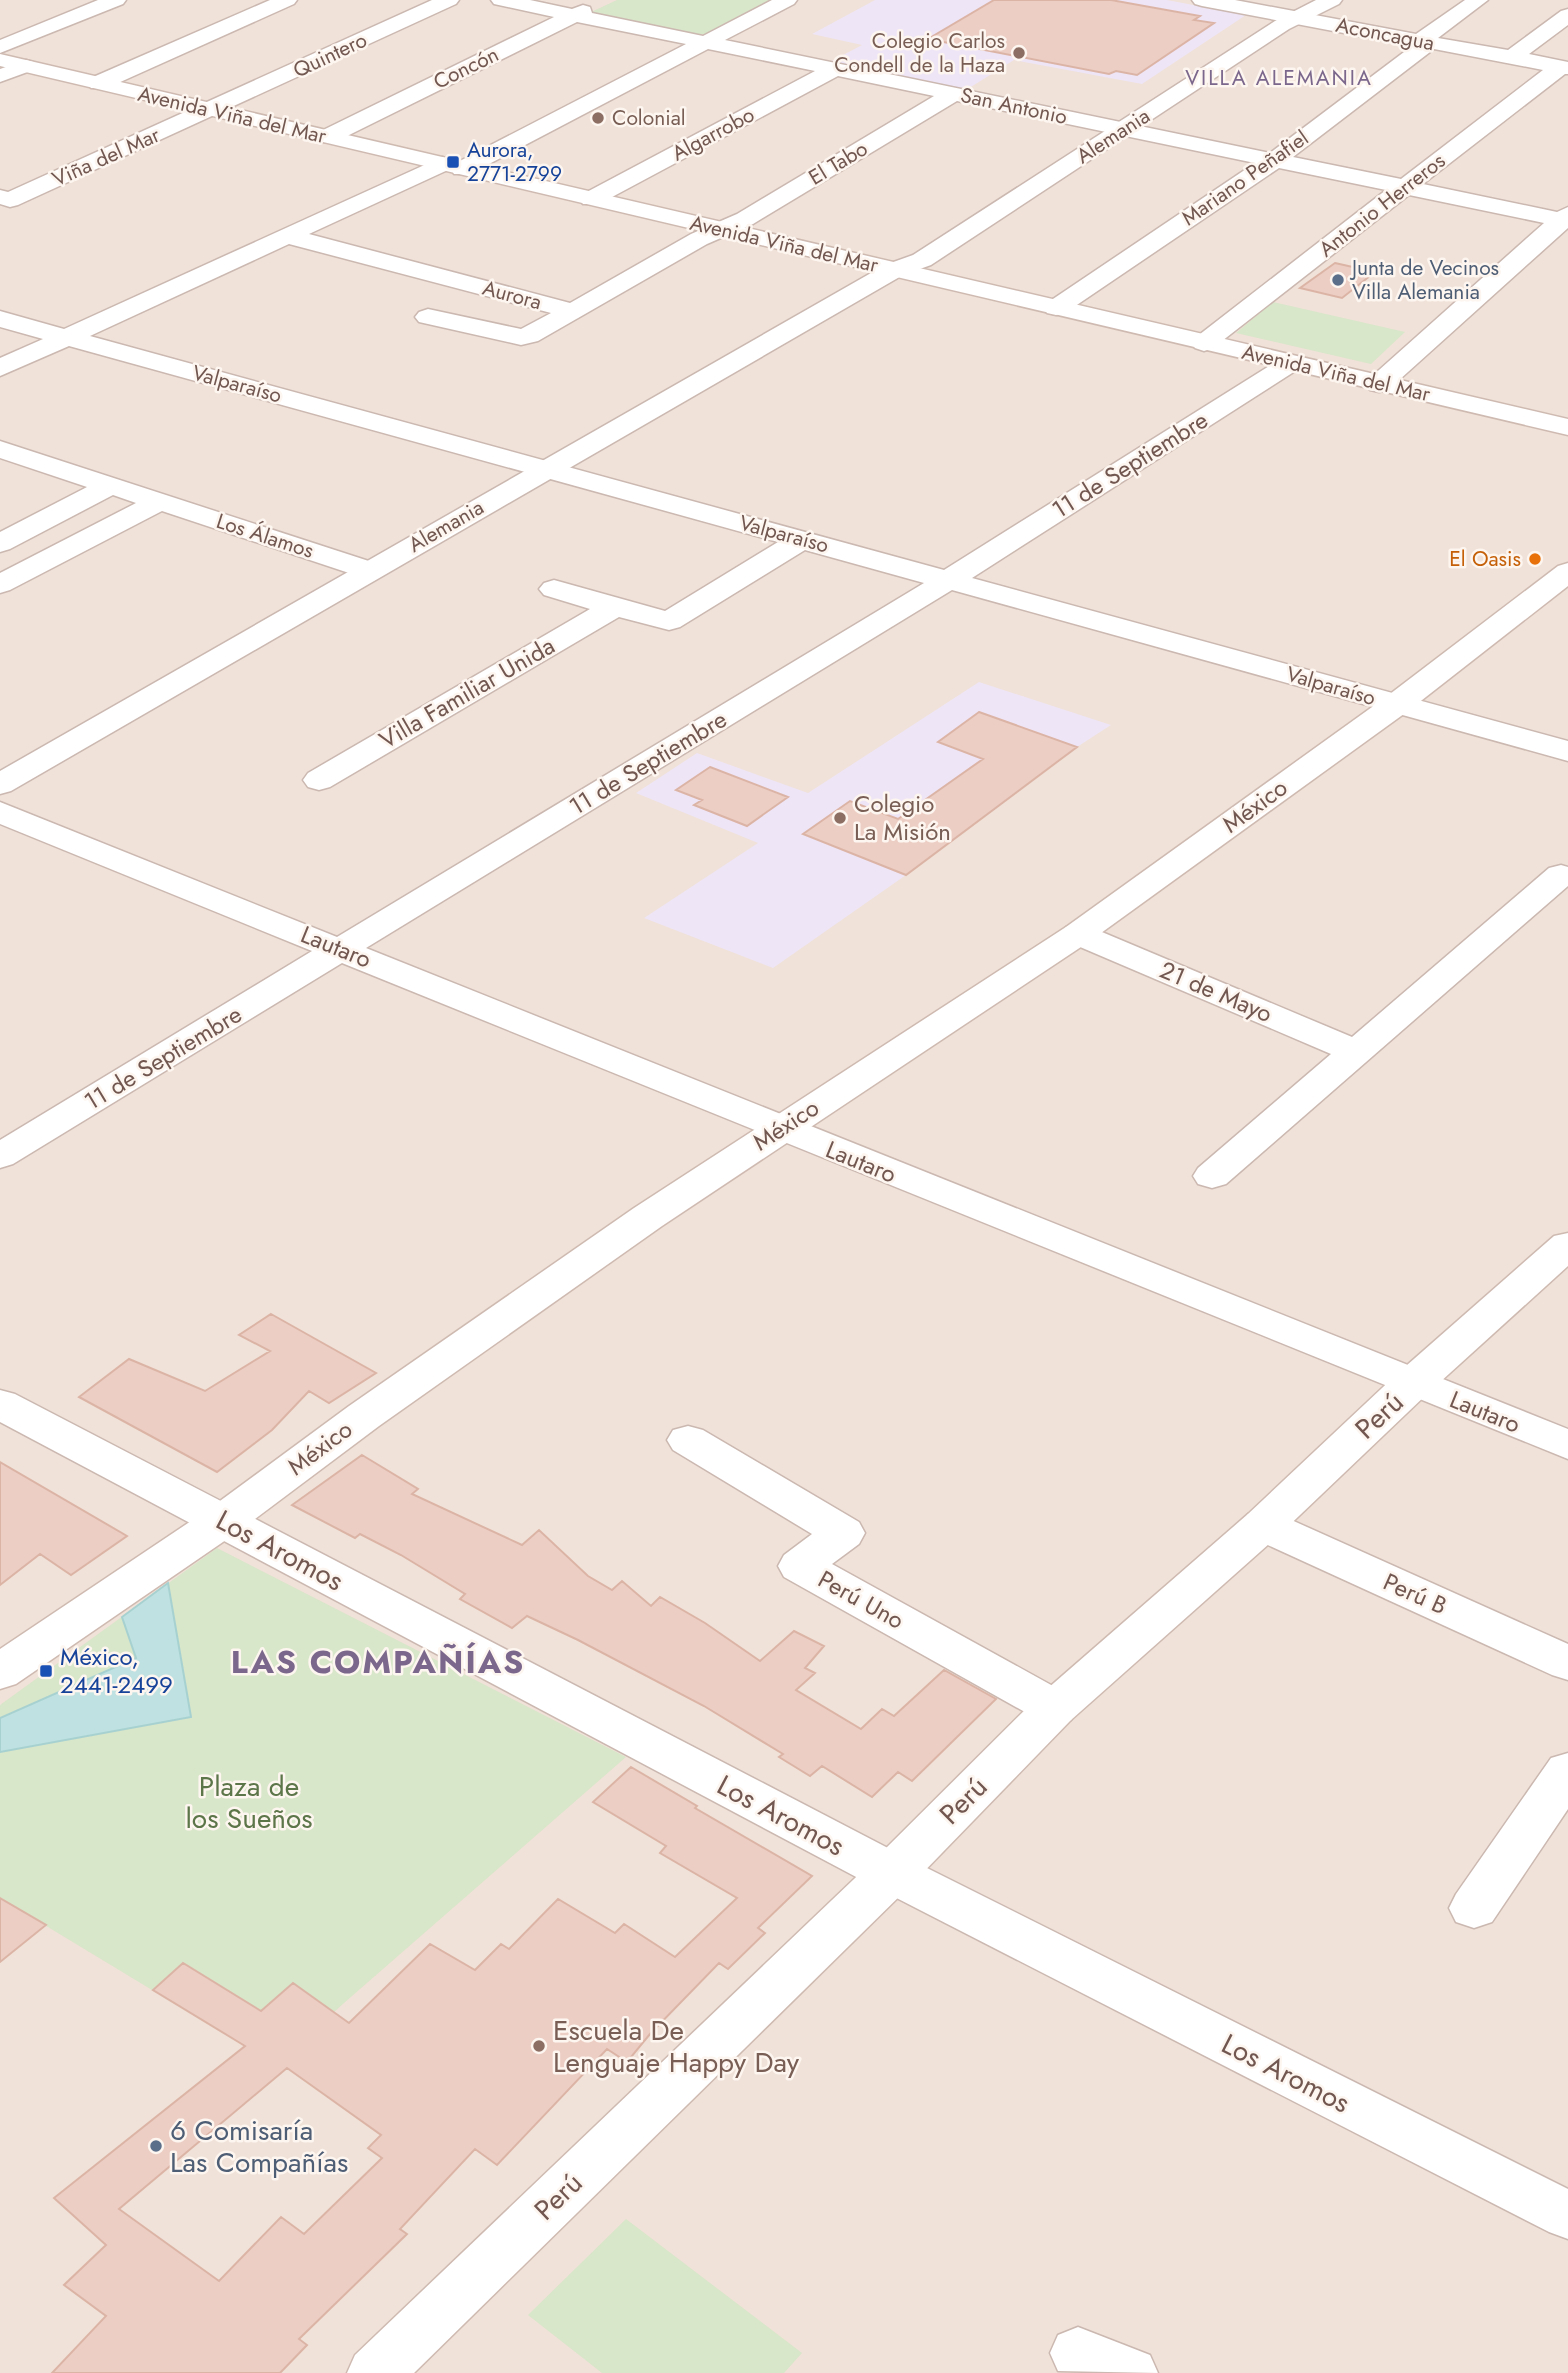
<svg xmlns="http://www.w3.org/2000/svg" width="1568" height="2373" viewBox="0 0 1568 2373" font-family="Jost,sans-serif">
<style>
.residential{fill:#f0e2d8}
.education{fill:#eee5f6}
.green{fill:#d8e6c9}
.water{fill:#bfe1e1;stroke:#a7d1d1;stroke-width:2}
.building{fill:#eccec4;stroke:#dcb4a6;stroke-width:2;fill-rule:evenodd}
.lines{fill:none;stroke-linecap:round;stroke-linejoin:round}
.minor-casing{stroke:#cbb8b0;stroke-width:3}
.tertiary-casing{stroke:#cbb8b0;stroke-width:3}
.secondary-casing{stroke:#cfbab1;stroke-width:3}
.minor{fill:#fff;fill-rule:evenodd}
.tertiary{fill:#fff;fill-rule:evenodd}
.secondary{fill:#fff;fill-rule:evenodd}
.education-dot{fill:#8d6e63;stroke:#fdf5ef;stroke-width:2.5}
.transit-dot{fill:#1a4fb4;stroke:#fdf5ef;stroke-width:2.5}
.service-dot{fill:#5c6f8a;stroke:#fdf5ef;stroke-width:2.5}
.food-dot{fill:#e8710a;stroke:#fdf5ef;stroke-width:2.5}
.labels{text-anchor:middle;stroke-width:5;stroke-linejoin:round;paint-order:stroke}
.far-street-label{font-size:21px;fill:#715750;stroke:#fdf5ef}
.far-education-label{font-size:21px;fill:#785e54;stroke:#fdf5ef;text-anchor:end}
.far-neighbourhood-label{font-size:21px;letter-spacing:2px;fill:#7b678c;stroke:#fdf5ef}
.far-transit-label{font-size:21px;fill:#164399;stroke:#fdf5ef;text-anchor:start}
.far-service-label{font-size:21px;fill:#4e5e75;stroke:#fdf5ef;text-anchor:start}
.far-food-label{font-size:21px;fill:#c56008;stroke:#fdf5ef;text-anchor:end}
.street-label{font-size:24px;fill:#715750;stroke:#fdf5ef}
.education-label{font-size:24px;fill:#785e54;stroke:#fdf5ef;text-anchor:start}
.transit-label{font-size:24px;fill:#164399;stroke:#fdf5ef;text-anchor:start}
.near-street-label{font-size:28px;fill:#715750;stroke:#fdf5ef}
.near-park-label{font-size:28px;fill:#5c7549;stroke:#fdf5ef}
.near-education-label{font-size:28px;fill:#785e54;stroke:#fdf5ef;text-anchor:start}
.near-service-label{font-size:28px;fill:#4e5e75;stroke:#fdf5ef;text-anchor:start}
.district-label{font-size:32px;font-weight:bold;letter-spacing:2px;fill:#7b678c;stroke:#fdf5ef}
</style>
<rect width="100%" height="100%" fill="#faf1e9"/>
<!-- residential -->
<path class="residential" d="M 0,0 L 1568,0 L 1568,2373 L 0,2373 Z"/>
<!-- education -->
<path class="education" d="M 875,0 L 1167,0 L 1246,15 L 1142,84 L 1014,60 L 966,90 L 828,63 L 862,45 L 812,34 Z
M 979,682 L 1111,725 L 1077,747 L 906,875 L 773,968 L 644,918 L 758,843 L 636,793 L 697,753 L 808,793 Z"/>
<!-- green -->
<path class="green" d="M 617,0 L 770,0 L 705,34 L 692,35 L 587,14 Z
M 1273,302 L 1405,332 L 1371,364 L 1236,333 Z
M 217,1548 L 626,1757 L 344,2003 L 276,2065 L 0,1898 L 0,1705 Z
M 626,2219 L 802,2353 L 784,2373 L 602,2373 L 528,2315 Z"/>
<!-- water -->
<path class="water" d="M 168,1583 L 191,1717 L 0,1752 L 0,1718 L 136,1658 L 122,1617 Z"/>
<!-- building -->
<path class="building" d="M 994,0 L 1111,0 L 1200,16 L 1194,20 L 1214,23 L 1137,75 L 1116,71 L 1109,74 L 928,39 Z
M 1335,263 L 1375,272 L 1342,298 L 1300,288 Z
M 979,712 L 1077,747 L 906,875 L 803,834 L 850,801 L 898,819 L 983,759 L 938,742 Z
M 710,767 L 788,797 L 747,826 L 694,805 L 702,800 L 676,790 Z
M 271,1314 L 376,1373 L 329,1403 L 309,1391 L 272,1430 L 217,1472 L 79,1397 L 129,1359 L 205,1391 L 270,1351 L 239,1335 Z
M 362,1455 L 418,1489 L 412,1494 L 522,1545 L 539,1530 L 588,1576 L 612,1590 L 622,1581 L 651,1606 L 660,1597 L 705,1623 L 760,1661 L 794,1631 L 824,1646 L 805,1668 L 815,1673 L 796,1690 L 861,1729 L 882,1709 L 894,1716 L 944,1670 L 996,1699 L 912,1781 L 898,1772 L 872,1797 L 822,1766 L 810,1776 L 779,1757 L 783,1754 L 704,1706 L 578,1640 L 527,1616 L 512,1628 L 460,1599 L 465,1594 L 401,1555 L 360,1534 L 355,1538 L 292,1505 Z
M 0,1462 L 127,1536 L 71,1575 L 40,1554 L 0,1585 Z
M 631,1767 L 697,1806 L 695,1808 L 812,1876 L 758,1928 L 765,1933 L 728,1969 L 719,1963 L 650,2034 L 627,2062 L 607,2049 L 497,2165 L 475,2149 L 400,2229 L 407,2234 L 299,2339 L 307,2345 L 280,2373 L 52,2373 L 106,2316 L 64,2285 L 106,2245 L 54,2198 L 245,2046 L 153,1990 L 183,1963 L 261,2011 L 293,1983 L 349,2023 L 430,1944 L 475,1970 L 501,1944 L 509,1949 L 558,1899 L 615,1933 L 624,1924 L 675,1957 L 737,1898 L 660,1853 L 666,1846 L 593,1802 ZM 287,2068 L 381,2135 L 368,2148 L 382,2158 L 304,2234 L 281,2217 L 219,2281 L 119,2209 Z
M 0,1898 L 46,1925 L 0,1962 Z"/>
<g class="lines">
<!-- minor casing -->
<g class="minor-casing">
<path id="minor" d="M 270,0 L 297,0 L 294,4 L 107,88 L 91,88 L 88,83 L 91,78 Z
M 432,0 L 459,0 L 456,4 L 18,205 L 10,207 L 0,204 L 0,190 L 8,192 Z
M 491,0 L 530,0 L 572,9 L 583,5 L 590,7 L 592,13 L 703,36 L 772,0 L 797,0 L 794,4 L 725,40 L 1270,153 L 1412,46 L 1202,6 L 1195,4 L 1192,0 L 1235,0 L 1416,34 L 1465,0 L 1488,0 L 1438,38 L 1508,50 L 1561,11 L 1568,9 L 1568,25 L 1529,54 L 1568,62 L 1568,74 L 1565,74 L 1423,184 L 1557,212 L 1568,207 L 1568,228 L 1388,390 L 1379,392 L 1370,390 L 1366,384 L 1370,378 L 1544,223 L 1409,195 L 1213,348 L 1204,351 L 1195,348 L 1191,343 L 1195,338 L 1386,190 L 1279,168 L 1065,313 L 1056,315 L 1047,313 L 1044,308 L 1047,303 L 1255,163 L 957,101 L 753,224 L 707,244 L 538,341 L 521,345 L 419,322 L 415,317 L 419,312 L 428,309 L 521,329 L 551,313 L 289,244 L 90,336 L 944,570 L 1282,358 L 1291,355 L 1300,358 L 1304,363 L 1300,368 L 972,578 L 1568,741 L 1568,761 L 952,590 L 366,948 L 1568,1429 L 1568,1459 L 342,963 L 13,1164 L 0,1168 L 0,1140 L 312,951 L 0,824 L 0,802 L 337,937 L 924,583 L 805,550 L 680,627 L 669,630 L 619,617 L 330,787 L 319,790 L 308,787 L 303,780 L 308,773 L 590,609 L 544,595 L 539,589 L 544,583 L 554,580 L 665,611 L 778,542 L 69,346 L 0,376 L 0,358 L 43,339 L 0,327 L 0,311 L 64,329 L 442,157 L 450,159 L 453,164 L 450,169 L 309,234 L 570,303 L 691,234 L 737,214 L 934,96 L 838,76 L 599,204 L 583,204 L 579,199 L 583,194 L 815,71 L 708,49 L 470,174 L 454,174 L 451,169 L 454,164 L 686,44 L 577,22 L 335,142 L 319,142 L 316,137 L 319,132 L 554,17 L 494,4 ZM 1434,49 L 1543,70 L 1401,179 L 1293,157 Z
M 0,441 L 378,564 L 382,570 L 378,576 L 368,579 L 358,576 L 162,511 L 10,590 L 0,593 L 0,573 L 136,503 L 113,495 L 10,549 L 0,552 L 0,532 L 87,487 L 0,458 Z
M 1561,865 L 1568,867 L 1568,886 L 1226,1184 L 1212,1188 L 1198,1184 L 1193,1176 L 1198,1168 L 1331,1054 L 1066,941 L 1061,934 L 1066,927 L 1078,924 L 1090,927 L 1352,1037 L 1549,868 Z
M 0,1390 L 15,1394 L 909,1859 L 1568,2189 L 1568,2239 L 1549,2232 L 875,1887 L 0,1422 Z
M 688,1426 L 703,1430 L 859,1522 L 865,1533 L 859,1544 L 832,1564 L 1071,1696 L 1078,1708 L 1071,1720 L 1055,1725 L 1039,1720 L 784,1577 L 778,1566 L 784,1555 L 812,1534 L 673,1450 L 667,1440 L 673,1430 Z
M 1263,1510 L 1278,1514 L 1568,1644 L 1568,1680 L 1552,1675 L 1248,1536 L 1241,1525 L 1248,1514 Z
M 1568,1753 L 1568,1809 L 1492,1922 L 1474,1928 L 1456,1922 L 1449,1908 L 1456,1894 L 1551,1758 Z
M 1078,2327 L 1150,2355 L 1158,2373 L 1058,2371 L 1050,2353 L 1058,2335 Z"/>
</g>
<!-- tertiary casing -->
<g class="tertiary-casing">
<path id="tertiary" d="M 98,0 L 126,0 L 123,4 L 0,53 L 0,40 Z
M 1316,0 L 1342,0 L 1339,4 L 1289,29 L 931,265 L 903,275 L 11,791 L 0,794 L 0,771 L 885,265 L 913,255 L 1275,21 Z
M 26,60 L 33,62 L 37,66 L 33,70 L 0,82 L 0,69 Z"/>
</g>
<!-- secondary casing -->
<g class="secondary-casing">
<path id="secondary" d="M 0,54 L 1568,419 L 1568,435 L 0,66 Z
M 1568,563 L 1568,586 L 1408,711 L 1090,941 L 662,1226 L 379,1426 L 239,1531 L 16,1684 L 0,1689 L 0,1649 L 209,1509 L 349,1406 L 634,1208 L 1066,927 L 1386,697 L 1558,566 Z
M 1568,1233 L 1568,1266 L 1428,1393 L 1278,1536 L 1071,1720 L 909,1887 L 414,2373 L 347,2373 L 355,2355 L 875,1859 L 1039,1696 L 1248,1514 L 1398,1373 L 1554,1236 Z"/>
</g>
<!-- minor -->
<use href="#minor" class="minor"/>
<!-- tertiary -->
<use href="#tertiary" class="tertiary"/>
<!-- secondary -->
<use href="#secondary" class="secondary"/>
</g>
<!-- markers -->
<g class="education-dot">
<circle cx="1019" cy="53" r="7"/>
<circle cx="598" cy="118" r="7"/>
<circle cx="840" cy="818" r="7"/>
<circle cx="539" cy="2046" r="7"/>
</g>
<g class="transit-dot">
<rect x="446" y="155" width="14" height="14" rx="3.5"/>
<rect x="39" y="1664" width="14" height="14" rx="3.5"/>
</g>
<g class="service-dot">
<circle cx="1338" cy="280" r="7"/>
<circle cx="156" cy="2146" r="7"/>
</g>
<circle class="food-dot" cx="1535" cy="559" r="7"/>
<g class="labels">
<!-- far-street labels -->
<g class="far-street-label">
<text transform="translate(1385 34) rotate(11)" y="7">Aconcagua</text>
<text transform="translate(330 55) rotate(-25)" y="7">Quintero</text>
<text transform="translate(466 68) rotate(-26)" y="7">Concón</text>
<text transform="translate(1014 106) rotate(12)" y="7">San Antonio</text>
<text transform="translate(232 115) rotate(13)" y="7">Avenida Viña del Mar</text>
<text transform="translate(713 134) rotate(-28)" y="7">Algarrobo</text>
<text transform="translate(1113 136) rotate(-33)" y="7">Alemania</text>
<text transform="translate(106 157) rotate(-24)" y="7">Viña del Mar</text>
<text transform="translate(838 163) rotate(-31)" y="7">El Tabo</text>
<text transform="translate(1245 178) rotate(-35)" y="7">Mariano Peñafiel</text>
<text transform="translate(1382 205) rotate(-38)" y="7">Antonio Herreros</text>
<text transform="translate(784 244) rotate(13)" y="7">Avenida Viña del Mar</text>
<text transform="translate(512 295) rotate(15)" y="7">Aurora</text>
<text transform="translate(1336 373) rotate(13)" y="7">Avenida Viña del Mar</text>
<text transform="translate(237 384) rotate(15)" y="7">Valparaíso</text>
<text transform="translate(446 526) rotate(-30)" y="7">Alemania</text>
<text transform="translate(784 534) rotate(15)" y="7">Valparaíso</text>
<text transform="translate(265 536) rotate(18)" y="7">Los Álamos</text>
<text transform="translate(1331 686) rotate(16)" y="7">Valparaíso</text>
</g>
<!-- far-education labels -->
<g class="far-education-label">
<text x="1005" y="48">Colegio Carlos<tspan x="1005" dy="24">Condell de la Haza</tspan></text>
<text x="612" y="125" text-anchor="start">Colonial</text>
</g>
<!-- far-neighbourhood labels -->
<g class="far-neighbourhood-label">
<text x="1279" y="85">VILLA ALEMANIA</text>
</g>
<!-- far-transit labels -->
<g class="far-transit-label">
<text x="467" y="157">Aurora,<tspan x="467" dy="24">2771-2799</tspan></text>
</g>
<!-- far-service labels -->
<g class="far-service-label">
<text x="1352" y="275">Junta de Vecinos<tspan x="1352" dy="24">Villa Alemania</tspan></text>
</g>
<!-- far-food labels -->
<g class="far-food-label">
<text x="1521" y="566">El Oasis</text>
</g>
<!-- street labels -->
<g class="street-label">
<text transform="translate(1130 465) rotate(-32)" y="8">11 de Septiembre</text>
<text transform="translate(467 693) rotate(-30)" y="8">Villa Familiar Unida</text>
<text transform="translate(648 763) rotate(-31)" y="8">11 de Septiembre</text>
<text transform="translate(1255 806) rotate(-36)" y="8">México</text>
<text transform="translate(336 947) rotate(22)" y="8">Lautaro</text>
<text transform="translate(1216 992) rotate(23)" y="8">21 de Mayo</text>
<text transform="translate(163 1058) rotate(-31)" y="8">11 de Septiembre</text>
<text transform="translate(786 1125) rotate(-33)" y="8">México</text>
<text transform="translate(861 1162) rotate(22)" y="8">Lautaro</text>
<text transform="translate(1485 1412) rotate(22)" y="8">Lautaro</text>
<text transform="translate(320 1448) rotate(-37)" y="8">México</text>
<text transform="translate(1415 1594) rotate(24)" y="8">Perú B</text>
<text transform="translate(861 1600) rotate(29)" y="8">Perú Uno</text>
</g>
<!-- education labels -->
<g class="education-label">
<text x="854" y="812">Colegio<tspan x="854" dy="28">La Misión</tspan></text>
</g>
<!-- transit labels -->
<g class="transit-label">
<text x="60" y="1665">México,<tspan x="60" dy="28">2441-2499</tspan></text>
</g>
<!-- near-street labels -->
<g class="near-street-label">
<text transform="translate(1379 1415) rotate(-43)" y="10">Perú</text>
<text transform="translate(280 1550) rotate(28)" y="10">Los Aromos</text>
<text transform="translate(963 1800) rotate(-45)" y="10">Perú</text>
<text transform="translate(781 1815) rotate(28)" y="10">Los Aromos</text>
<text transform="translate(1286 2073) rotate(27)" y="10">Los Aromos</text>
<text transform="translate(558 2196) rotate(-44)" y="10">Perú</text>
</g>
<!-- near-park labels -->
<g class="near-park-label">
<text x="249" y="1796">Plaza de<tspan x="249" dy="32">los Sueños</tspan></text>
</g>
<!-- near-education labels -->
<g class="near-education-label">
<text x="553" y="2040">Escuela De<tspan x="553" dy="32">Lenguaje Happy Day</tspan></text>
</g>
<!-- near-service labels -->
<g class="near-service-label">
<text x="170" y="2140">6 Comisaría<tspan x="170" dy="32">Las Compañías</tspan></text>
</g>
<!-- district labels -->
<g class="district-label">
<text x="378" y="1673">LAS COMPAÑÍAS</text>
</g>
</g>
</svg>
